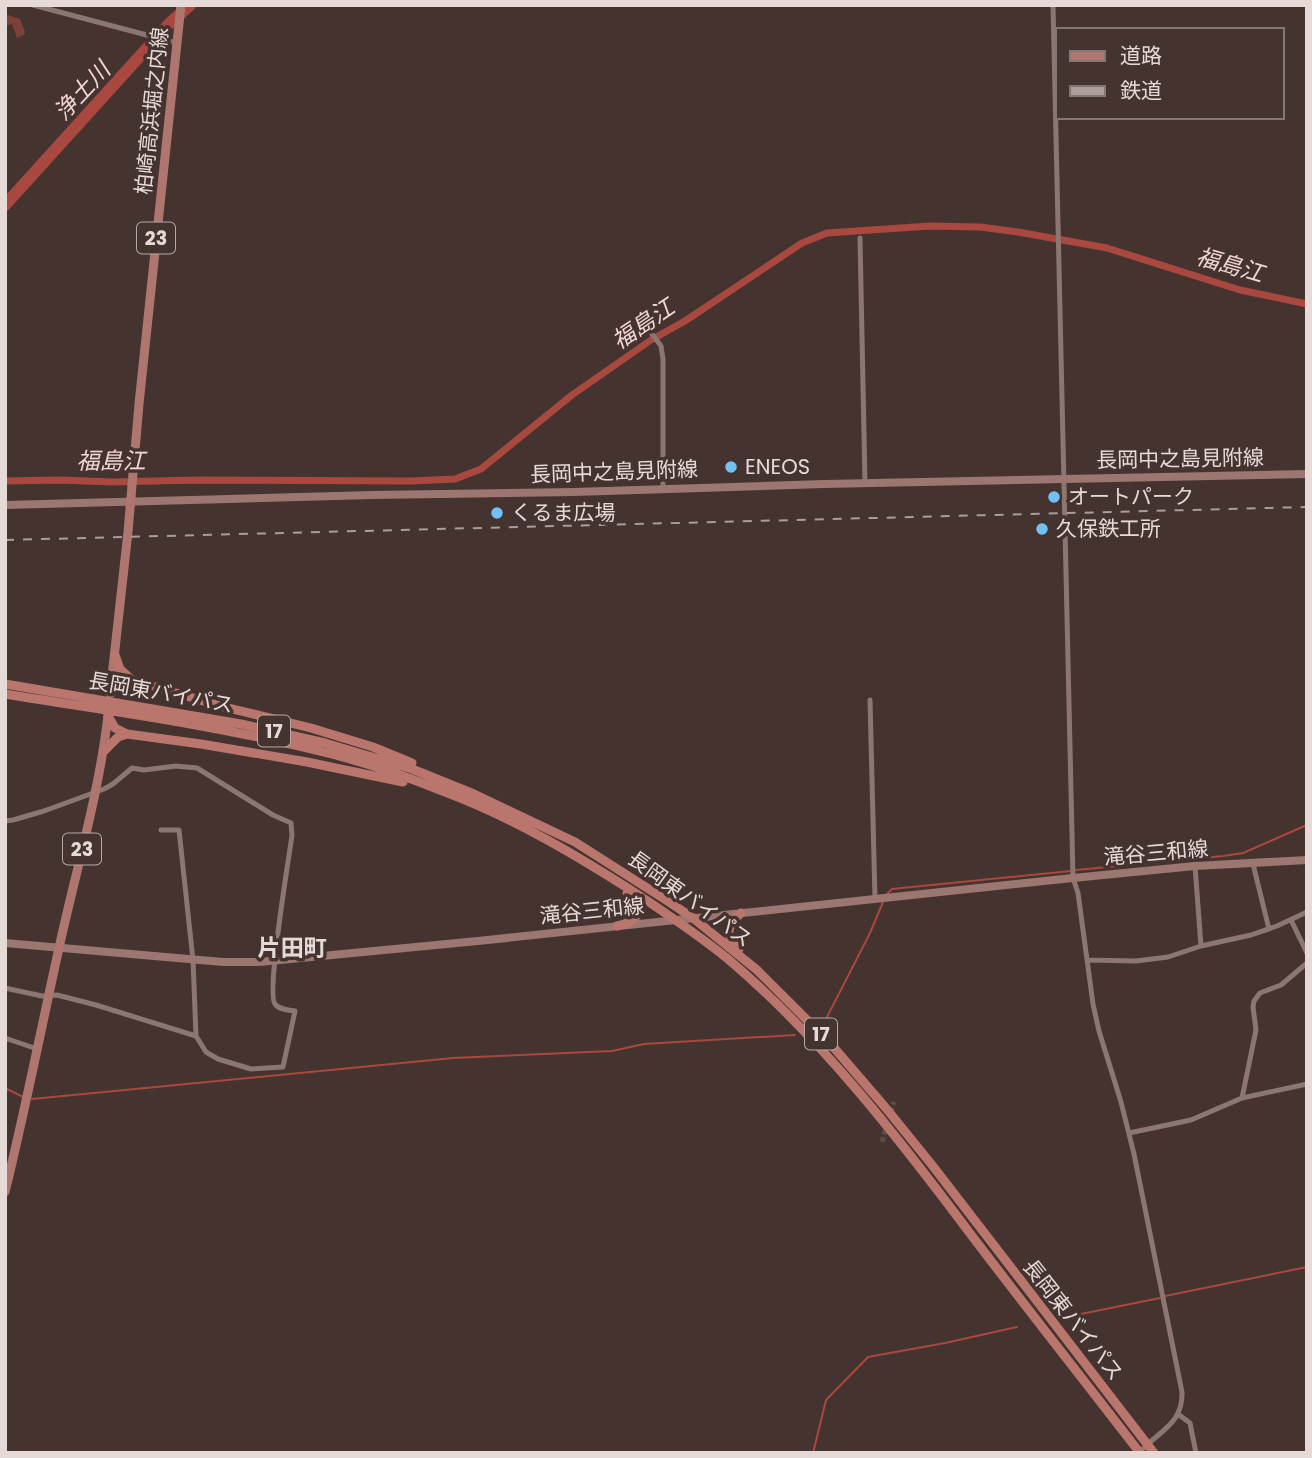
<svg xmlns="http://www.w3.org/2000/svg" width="1312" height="1458" viewBox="0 0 1312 1458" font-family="Poppins,'Noto Sans JP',sans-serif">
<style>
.green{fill:#7c4038}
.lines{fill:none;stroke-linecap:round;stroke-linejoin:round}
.stream{stroke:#a8483e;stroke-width:2}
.canal{stroke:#a8483e;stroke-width:7}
.river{stroke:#a8483e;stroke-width:12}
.minor-tunnel{stroke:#5d4c49;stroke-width:5;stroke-dasharray:5 2.5;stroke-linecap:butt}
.minor{stroke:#8b7672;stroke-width:5}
.secondary{stroke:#9c7670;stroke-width:8}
.primary{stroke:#ae766e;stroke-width:9}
.trunk{stroke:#ba766d;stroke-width:9}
.rail{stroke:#ab9d9a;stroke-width:2;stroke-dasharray:9 9;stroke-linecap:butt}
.poi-dot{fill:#71c1f4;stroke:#453330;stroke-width:2.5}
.labels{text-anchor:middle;stroke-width:7;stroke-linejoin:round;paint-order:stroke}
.shield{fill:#453330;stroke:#b6a8a6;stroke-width:2}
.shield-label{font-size:19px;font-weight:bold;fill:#e6dad8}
.street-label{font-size:21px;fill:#e6dad8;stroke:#453330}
.poi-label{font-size:21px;fill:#e6dad8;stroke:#453330;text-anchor:start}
.water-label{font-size:23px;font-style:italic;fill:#f2d7d2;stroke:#453330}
.neighbourhood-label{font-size:23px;font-weight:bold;fill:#e6dad8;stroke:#453330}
</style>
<rect width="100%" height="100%" fill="#453330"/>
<!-- green -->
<path class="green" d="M 5,14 L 20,19 L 25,32 L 24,35 L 17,38 L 12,24 L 5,26 Z"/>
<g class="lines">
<!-- stream -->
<path class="stream" d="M 1076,870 L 1223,856 L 1243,853 L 1307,825
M 887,894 L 892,889 L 1071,871
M 825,1021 L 870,933 L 883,902
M 5,1088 L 23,1097
M 32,1099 L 453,1058 L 612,1051 L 644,1044 L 795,1035
M 1165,1296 L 1307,1267
M 1071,1316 L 1160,1298
M 813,1453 L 826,1400 L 868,1357 L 945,1343 L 1017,1327"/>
<!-- canal -->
<path class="canal" d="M 5,481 L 60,480 L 112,482 L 198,480 L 411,481 L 455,479 L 481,469 L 572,395 L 651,340 L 685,321 L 802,243 L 827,233 L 930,226 L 980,227 L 1018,232 L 1107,248 L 1240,290 L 1307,304"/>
<!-- river -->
<path class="river" d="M 5,205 L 169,24 L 190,5"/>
<!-- minor-tunnel -->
<path class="minor-tunnel" d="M 891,1112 L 894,1102
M 882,1142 L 887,1125"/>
<!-- minor -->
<path class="minor" d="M 33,5 L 177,43
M 1053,5 L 1073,878 L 1078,893 L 1093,1004 L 1099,1031 L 1121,1102 L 1134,1154 L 1182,1392 C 1183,1425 1158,1431 1139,1453
M 860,238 L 865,483
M 649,330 L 661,346 L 663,359 L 663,488
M 870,700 L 875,899
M 5,821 L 13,820 L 44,811 L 104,789 L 113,784 L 132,768 L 144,770 L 176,766 L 197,768 L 273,815 L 291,823 L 292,835 C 289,858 266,993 275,1004 C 279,1010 289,1010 295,1011 L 283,1067 L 251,1069 L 218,1059 L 206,1052 L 196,1036 L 193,960 L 179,830 L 161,830
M 1253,864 L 1269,929
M 1195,866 L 1201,946
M 1291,920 L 1307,953
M 1087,960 L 1136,961 L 1168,957 L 1201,946 L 1251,935 L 1277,926 L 1307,912
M 5,988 L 42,996 L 57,995 L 96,1005 L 196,1036
M 5,1038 L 37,1049
M 1242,1098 L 1256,1030 L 1253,1007 L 1254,1001 L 1260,993 L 1281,985 L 1307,963
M 1129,1133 L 1191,1120 L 1242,1098 L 1307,1084
M 1178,1414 L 1190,1423 L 1196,1453"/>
<!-- secondary -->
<path class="secondary" d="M 5,505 L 372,495 L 574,492 L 824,484 L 1307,474
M 5,943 L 223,962 L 259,962 L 478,941 L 1073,878 L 1195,866 L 1307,860"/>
<!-- primary -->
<path class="primary" d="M 110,694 L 128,532 L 139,404 L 181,5
M 5,1192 C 25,1111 41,1029 59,948 C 76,870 99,794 108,715"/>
<!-- trunk -->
<path class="trunk" d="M 115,655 L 120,669 L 132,680 L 220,706 L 311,728 L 373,747 L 412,763
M 5,684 L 241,724 L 325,743 L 412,769 L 474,794 L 575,842 L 666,900 L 693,918 L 757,970 L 829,1042 L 885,1107 L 932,1165 L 1154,1453
M 110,692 C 116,684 123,681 132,680
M 5,694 C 109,711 214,725 315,750 C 359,760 403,775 445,792 C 514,818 578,856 640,896 C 670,916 700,936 728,959 C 820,1037 897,1136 969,1232 C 1025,1306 1083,1379 1140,1453
M 108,716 L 115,728 L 127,734 L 201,744 L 307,762 L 403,782
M 104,751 L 118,737 L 127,734
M 617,926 C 640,921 646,908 627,893
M 739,949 C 723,935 728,925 741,913"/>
<!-- rail -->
<path class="rail" d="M 5,540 L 1307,507"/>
</g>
<!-- markers -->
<g class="poi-dot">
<circle cx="731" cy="467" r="7"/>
<circle cx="1054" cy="497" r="7"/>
<circle cx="497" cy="513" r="7"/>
<circle cx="1042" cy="529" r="7"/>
</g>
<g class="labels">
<!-- shield labels -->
<g class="shield">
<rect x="137" y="222.5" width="38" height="31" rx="5"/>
<rect x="258" y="715.5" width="32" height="31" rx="5"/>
<rect x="63" y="833.5" width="38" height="31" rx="5"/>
<rect x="805" y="1018.5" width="32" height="31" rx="5"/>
</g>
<g class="shield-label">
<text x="156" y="245">23</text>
<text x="274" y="738">17</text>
<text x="82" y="856">23</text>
<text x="821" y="1041">17</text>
</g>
<!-- street labels -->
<g class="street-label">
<text transform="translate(152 111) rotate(-84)" y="7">柏崎高浜堀之内線</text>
<text transform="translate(1180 459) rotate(-1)" y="7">長岡中之島見附線</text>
<text transform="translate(614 472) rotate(-2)" y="7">長岡中之島見附線</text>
<text transform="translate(161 693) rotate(10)" y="7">長岡東バイパス</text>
<text transform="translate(1156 853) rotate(-5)" y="7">滝谷三和線</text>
<text transform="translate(690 899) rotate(36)" y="7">長岡東バイパス</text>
<text transform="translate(592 911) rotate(-6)" y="7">滝谷三和線</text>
<text transform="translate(1073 1320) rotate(52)" y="7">長岡東バイパス</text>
</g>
<!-- poi labels -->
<g class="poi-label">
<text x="745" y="474">ENEOS</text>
<text x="1068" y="504">オートパーク</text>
<text x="511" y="520">くるま広場</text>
<text x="1056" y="536">久保鉄工所</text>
</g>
<!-- water labels -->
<g class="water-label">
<text transform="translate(82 91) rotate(-47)" y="8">浄土川</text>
<text transform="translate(1230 265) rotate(16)" y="8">福島江</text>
<text transform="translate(643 324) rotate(-34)" y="8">福島江</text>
<text x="111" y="469">福島江</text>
</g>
<!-- neighbourhood labels -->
<g class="neighbourhood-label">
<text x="292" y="956">片田町</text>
</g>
</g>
<!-- border -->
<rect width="1312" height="1458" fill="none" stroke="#e6dad8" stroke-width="14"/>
<!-- legend -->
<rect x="1056" y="28" width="228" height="91" fill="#453330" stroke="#857673" stroke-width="2"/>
<rect x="1070" y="51" width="35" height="10" fill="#ae766e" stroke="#857673" stroke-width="2"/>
<text x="1120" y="63" font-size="21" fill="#e6dad8">道路</text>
<rect x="1070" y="86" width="35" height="10" fill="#ab9d9a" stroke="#857673" stroke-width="2"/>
<text x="1120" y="98" font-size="21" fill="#e6dad8">鉄道</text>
</svg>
